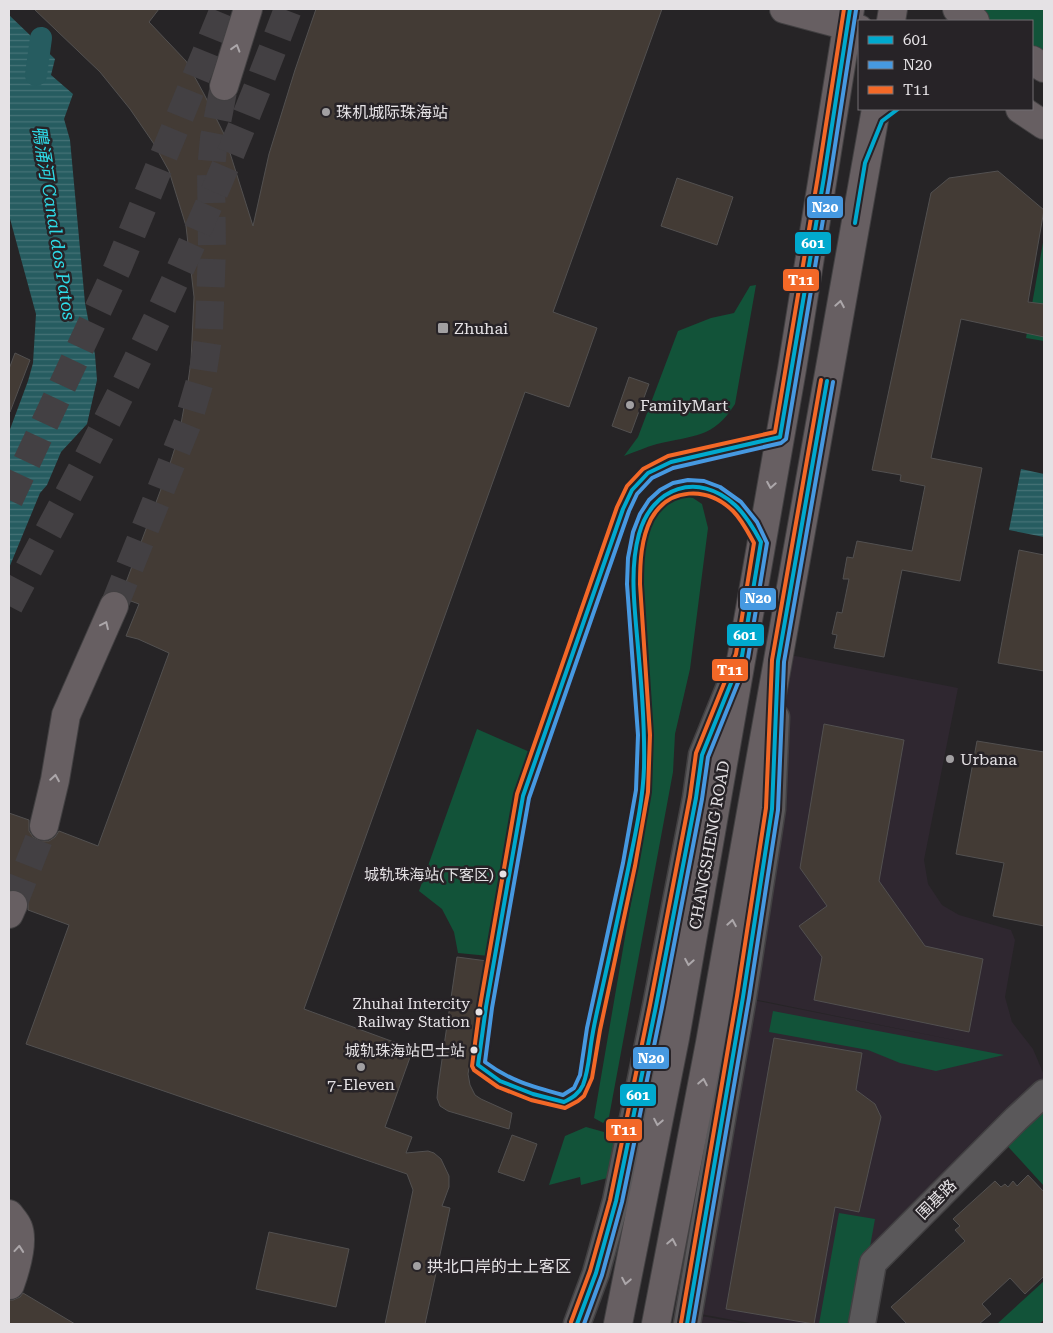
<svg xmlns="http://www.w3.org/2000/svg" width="1053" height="1333" viewBox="0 0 1053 1333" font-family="'Roboto Serif','Noto Sans SC',serif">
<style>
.built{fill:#2f2730}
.grass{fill:#125339}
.water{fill:url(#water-rules)}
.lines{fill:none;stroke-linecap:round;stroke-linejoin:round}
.canal{stroke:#265c60;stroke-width:22}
.building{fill:#433b35;stroke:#525050}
.major-tunnel{stroke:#434043;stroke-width:28;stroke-dasharray:28 14;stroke-linecap:butt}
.highway-tunnel{stroke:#434043;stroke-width:28;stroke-dasharray:28 14;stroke-linecap:butt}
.minor-casing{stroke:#424042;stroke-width:29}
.major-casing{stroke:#424042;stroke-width:30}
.minor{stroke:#5a585a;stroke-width:26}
.major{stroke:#675f62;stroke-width:28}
.bus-1-casing{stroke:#272327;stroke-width:8}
.bus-2-casing{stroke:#272327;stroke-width:8}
.bus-3-casing{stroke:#272327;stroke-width:8}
.bus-1{stroke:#00a9ce;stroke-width:4}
.bus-2{stroke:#4699e1;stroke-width:4}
.bus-3{stroke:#f36827;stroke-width:4}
.oneway{stroke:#aca7aa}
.poi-dot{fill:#a2a0a2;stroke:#272327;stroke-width:2}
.bus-dot{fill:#e5e2e5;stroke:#272327;stroke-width:2}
.labels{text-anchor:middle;stroke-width:5;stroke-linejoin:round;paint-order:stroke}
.bus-label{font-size:15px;fill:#e5e2e5;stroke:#272327;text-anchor:end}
.poi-label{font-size:16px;fill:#e5e2e5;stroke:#272327;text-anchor:start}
.street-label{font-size:16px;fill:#e5e2e5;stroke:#272327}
.water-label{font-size:18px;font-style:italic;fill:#2edbe7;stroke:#272327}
.line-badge{stroke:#272327;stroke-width:2}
.badge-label{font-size:14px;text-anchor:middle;font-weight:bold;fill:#fff}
</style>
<defs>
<pattern id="water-rules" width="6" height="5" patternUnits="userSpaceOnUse" patternTransform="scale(1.25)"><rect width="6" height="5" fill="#265c60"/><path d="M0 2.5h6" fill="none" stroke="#457377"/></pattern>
</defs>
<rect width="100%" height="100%" fill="#262426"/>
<!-- built -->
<path class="built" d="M 780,653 L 958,688 L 924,860 L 928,884 L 942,905 L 959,915 L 1011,930 L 1015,940 L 1005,997 L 1012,1022 L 1033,1049 L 1044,1075 L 1044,1093 L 872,1262 L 861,1324 L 755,1324 L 689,1312 L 743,998 L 969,1043 L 743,997 Z
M 690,1314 L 748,1324 L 688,1324 Z"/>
<!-- grass -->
<path class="grass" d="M 962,9 L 1044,9 L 1044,64 L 1032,56 L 1032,21 L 981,21 Z
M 1044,237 L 1044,341 L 1026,338 Z
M 756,285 L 735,404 C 713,439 693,435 657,444 C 646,447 635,452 624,456 L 638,437 L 678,331 L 711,318 L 734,313 L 750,286 Z
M 681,495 L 693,498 L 702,504 L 708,528 L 690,669 L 675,734 L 673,772 L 609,1117 L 603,1123 L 594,1118 L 642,838 L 649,780 L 649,730 L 640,608 L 639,557 L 648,517 L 655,508 L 669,496 Z
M 477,729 L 532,753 L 516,794 L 489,956 L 458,953 L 454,932 L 442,909 L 419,891 Z
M 773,1011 L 1004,1055 L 936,1071 L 900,1063 L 868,1050 L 769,1032 Z
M 1044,1099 L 1044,1186 L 1002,1140 Z
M 586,1127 L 622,1137 L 615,1176 L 581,1185 L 580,1177 L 549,1185 L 565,1136 Z
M 839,1213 L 875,1219 L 856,1324 L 819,1324 Z
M 1044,1281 L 1044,1320 L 1039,1324 L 997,1324 Z"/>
<!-- water -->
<path class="water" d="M 9,15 L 55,59 L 51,75 L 73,94 L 64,119 L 70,140 L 85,303 L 95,355 L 97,380 L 87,424 L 61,452 L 47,485 L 40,493 L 9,568 L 9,432 L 28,381 L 33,363 L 36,314 L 9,215 Z
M 1021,469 L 1044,474 L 1044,537 L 1009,530 Z"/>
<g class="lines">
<!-- canal -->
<path class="canal" d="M 36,75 L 41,38"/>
</g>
<!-- building -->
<path class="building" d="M 34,9 L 159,9 L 149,22 L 186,61 L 204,94 L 224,134 L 253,226 L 269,154 L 295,70 L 316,9 L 662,9 L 553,312 L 597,328 L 569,407 L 525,392 L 304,1009 L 413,1049 L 385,1127 L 412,1137 L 406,1153 L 428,1151 L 434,1153 L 441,1159 L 449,1176 L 449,1187 L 442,1206 L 450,1208 L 425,1324 L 385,1324 L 413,1190 L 407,1174 L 26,1044 L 69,925 L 28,910 L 28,903 L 25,895 L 19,891 L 9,890 L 9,813 L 29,820 L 29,831 L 33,837 L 40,841 L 49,841 L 55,837 L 59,831 L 98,846 L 169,653 L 138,639 L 126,636 L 139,604 L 128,600 L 122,593 L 167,473 L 179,435 L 186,396 L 191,361 L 194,297 L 186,226 L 169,171 L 154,144 L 130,109 L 100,72 Z
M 998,171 L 1044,210 L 1028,302 L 1044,304 L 1044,337 L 961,319 L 931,458 L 982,468 L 960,581 L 902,570 L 884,657 L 834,648 L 837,635 L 832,634 L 837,612 L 842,613 L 849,579 L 843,579 L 847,557 L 853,558 L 857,541 L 912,551 L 925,486 L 900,481 L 901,475 L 872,470 L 931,193 L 949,178 Z
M 677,178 L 733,197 L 717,245 L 661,226 Z
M 15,353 L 30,360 L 10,412 L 9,369 Z
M 629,377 L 649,384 L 631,433 L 612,426 Z
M 1019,550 L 1044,555 L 1044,671 L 998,663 Z
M 824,724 L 904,740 L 879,881 L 925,946 L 983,959 L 969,1032 L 814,1000 L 822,957 L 799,926 L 827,906 L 800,868 Z
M 977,741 L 1044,752 L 1044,926 L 993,916 L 1004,863 L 956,854 Z
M 457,957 L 487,961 L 468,1074 L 470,1085 L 475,1095 L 481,1099 L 512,1113 L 509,1129 L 448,1111 L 440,1106 L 437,1098 L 438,1087 Z
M 774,1038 L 862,1053 L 856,1090 L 875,1104 L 881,1117 L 859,1212 L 835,1207 L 814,1324 L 726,1309 Z
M 512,1135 L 537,1144 L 524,1181 L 498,1172 Z
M 1028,1175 L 1044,1192 L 1044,1276 L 1025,1294 L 1010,1278 L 982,1304 L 991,1314 L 979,1324 L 907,1324 L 891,1307 L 965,1241 L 955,1230 L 960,1226 L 953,1219 L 995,1181 L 1001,1187 L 1005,1184 L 1008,1187 L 1013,1181 L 1017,1186 Z
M 269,1232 L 349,1249 L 336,1307 L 256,1289 Z
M 23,1293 L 75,1324 L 9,1324 L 9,1300 L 13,1300 L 20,1297 Z"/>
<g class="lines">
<!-- major-tunnel -->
<path class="major-tunnel" d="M 114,606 L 188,422 L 203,371 L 209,332 L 212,249 L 211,170 L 214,138 L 224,86
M 13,905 L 44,826"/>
<!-- highway-tunnel -->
<path class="highway-tunnel" d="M 9,500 L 118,267 L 224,9
M 9,606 C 53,522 100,438 141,352 C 196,240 244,125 288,9"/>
<!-- minor casing -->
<g class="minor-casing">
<path id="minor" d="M 577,1324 L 596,1273 L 616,1201 L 656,1006 L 696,798 L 702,755 L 730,686
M 687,1324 L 743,997 L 772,809 L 776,717
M 862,1324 L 873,1263 L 1016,1119 L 1044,1093"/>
</g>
<!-- major casing -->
<g class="major-casing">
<path id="major" d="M 784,9 L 859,29
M 957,9 L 975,21
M 891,21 L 893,9
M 1032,60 L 1044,68
M 224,86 L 248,9
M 1020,109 L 1044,125
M 44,826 L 55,780 L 66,715 L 114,606
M 9,914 L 13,905
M 9,1214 C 12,1218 16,1222 18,1227 C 24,1241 15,1271 10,1285
M 618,1324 L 675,1038 L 792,369 L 850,9
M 656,1324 L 710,1043 L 876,109"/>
</g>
<!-- minor -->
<use href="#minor" class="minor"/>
<!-- major -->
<use href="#major" class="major"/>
<!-- bus-1 casing -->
<g class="bus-1-casing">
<path id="bus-1" d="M 855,223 L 865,163 L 882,121 L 898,109
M 577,1324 L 596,1273 L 616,1201 L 656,1006 L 696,798 L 702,755 L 742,656 L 761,542 C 754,529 746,515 735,505 C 698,471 652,487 639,534 C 630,567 634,602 637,636 C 641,680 645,724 644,768 C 643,797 637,826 631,855 C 621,904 610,954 599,1003 C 596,1016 593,1030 591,1044 C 589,1058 588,1072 583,1085 C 579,1094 572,1098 564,1102 L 533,1094 L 500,1081 L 478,1065 L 486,1007 L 523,796 L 623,509 L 632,490 L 648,473 L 671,462 L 780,437 L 824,177 L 850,9
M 687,1324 L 743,997 L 772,809 L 778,661 L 827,381"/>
</g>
<!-- bus-2 casing -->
<g class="bus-2-casing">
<path id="bus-2" d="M 584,1324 L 602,1275 L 622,1202 L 662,1007 L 702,799 L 708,757 L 748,658 L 767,543 L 757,522 L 741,502 L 720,487 L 704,481 L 688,480 L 673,483 L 660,490 L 649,500 L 640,514 L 633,532 L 628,558 L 627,584 L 638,735 L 636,790 L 623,863 L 587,1028 L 580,1075 L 574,1088 L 563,1095 C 533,1087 510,1081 485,1062 L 492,1008 L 529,798 L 629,511 L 637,494 L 652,478 L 673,468 L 781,443 L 786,439 L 830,178 L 856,10
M 693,1324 L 749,998 L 778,810 L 784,662 L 833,382"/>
</g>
<!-- bus-3 casing -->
<g class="bus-3-casing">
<path id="bus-3" d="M 571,1322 L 590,1271 L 610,1200 L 650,1005 L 690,797 L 696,753 L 736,654 L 754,543 C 748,532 742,520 733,511 C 707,486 669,487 651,519 C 641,539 640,562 640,584 L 650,735 L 648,792 L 635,866 L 600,1030 L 592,1078 L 584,1096 L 578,1101 L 565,1108 L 531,1100 L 498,1087 L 474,1070 L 472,1066 L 480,1006 L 517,794 L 617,507 L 627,486 L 643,469 L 668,456 L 775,432 L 818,176 L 844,9
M 681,1323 L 737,996 L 766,808 L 772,660 L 821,380"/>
</g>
<!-- bus-1 -->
<use href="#bus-1" class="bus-1"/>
<!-- bus-2 -->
<use href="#bus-2" class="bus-2"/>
<!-- bus-3 -->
<use href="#bus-3" class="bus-3"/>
</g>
<!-- one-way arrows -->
<defs><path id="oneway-chevron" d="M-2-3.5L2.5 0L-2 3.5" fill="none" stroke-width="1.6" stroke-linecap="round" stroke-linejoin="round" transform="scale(1.25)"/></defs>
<g class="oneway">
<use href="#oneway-chevron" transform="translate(236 48) rotate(-73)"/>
<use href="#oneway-chevron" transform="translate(840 304) rotate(-80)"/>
<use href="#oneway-chevron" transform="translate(771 485) rotate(100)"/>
<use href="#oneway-chevron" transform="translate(105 625) rotate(-65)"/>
<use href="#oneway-chevron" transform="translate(55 778) rotate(-81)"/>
<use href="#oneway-chevron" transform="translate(732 923) rotate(-80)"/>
<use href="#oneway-chevron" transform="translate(689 962) rotate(100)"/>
<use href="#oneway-chevron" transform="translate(703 1082) rotate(-79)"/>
<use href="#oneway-chevron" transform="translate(658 1122) rotate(101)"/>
<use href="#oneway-chevron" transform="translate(672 1242) rotate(-79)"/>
<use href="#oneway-chevron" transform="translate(19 1249) rotate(-85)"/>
<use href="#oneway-chevron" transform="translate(626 1281) rotate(101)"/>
</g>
<!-- markers -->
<g class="poi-dot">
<circle cx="326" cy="112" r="5"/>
<rect x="437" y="322" width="12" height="12" rx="2.5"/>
<circle cx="630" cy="405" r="5"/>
<circle cx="950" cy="759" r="5"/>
<circle cx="361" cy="1067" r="5"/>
<circle cx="417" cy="1266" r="5"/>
</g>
<g class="bus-dot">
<circle cx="503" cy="874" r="4.5"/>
<circle cx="479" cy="1012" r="4.5"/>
<circle cx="474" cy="1050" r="4.5"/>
</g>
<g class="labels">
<!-- bus labels -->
<g class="bus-label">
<text x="494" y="880">城轨珠海站(下客区)</text>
<text x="470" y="1009">Zhuhai Intercity<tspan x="470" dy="18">Railway Station</tspan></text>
<text x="465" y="1056">城轨珠海站巴士站</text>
</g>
<!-- poi labels -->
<g class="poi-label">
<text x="336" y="118">珠机城际珠海站</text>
<text x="454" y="334">Zhuhai</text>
<text x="640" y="411">FamilyMart</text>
<text x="960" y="765">Urbana</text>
<text x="361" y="1090" text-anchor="middle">7-Eleven</text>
<text x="427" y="1272">拱北口岸的士上客区</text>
</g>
<!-- street labels -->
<g class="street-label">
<text transform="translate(709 845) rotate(-80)" y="6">CHANGSHENG ROAD</text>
<text transform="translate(936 1199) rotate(-45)" y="6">围基路</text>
</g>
<!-- water labels -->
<g class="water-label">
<text transform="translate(54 223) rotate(81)" y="6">鴨涌河 Canal dos Patos</text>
</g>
</g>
<g class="line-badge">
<rect x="806" y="195" width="38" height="24" rx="5" fill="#4699e1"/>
<rect x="794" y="231" width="38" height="24" rx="5" fill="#00a9ce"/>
<rect x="782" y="268" width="38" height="24" rx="5" fill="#f36827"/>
<rect x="739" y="587" width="38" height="24" rx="5" fill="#4699e1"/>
<rect x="726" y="623" width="39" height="24" rx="5" fill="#00a9ce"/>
<rect x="711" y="658" width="38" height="24" rx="5" fill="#f36827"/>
<rect x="632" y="1046" width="38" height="24" rx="5" fill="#4699e1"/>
<rect x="619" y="1083" width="38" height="24" rx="5" fill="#00a9ce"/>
<rect x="605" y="1118" width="38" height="24" rx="5" fill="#f36827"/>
</g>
<g class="badge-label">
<text x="825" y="212">N20</text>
<text x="813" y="248">601</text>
<text x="801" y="285">T11</text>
<text x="758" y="603">N20</text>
<text x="745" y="640">601</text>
<text x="730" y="675">T11</text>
<text x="651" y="1063">N20</text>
<text x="638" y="1100">601</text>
<text x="624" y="1135">T11</text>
</g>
<!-- border -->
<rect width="1053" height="1333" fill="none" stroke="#e5e2e5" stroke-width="20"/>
<!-- legend -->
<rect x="858" y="20" width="175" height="90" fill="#272327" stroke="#736f73"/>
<rect x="868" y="36" width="25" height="8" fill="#00a9ce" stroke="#736f73"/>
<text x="903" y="45" font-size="15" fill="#e5e2e5">601</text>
<rect x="868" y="61" width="25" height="8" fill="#4699e1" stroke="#736f73"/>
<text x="903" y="70" font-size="15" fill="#e5e2e5">N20</text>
<rect x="868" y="86" width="25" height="8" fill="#f36827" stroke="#736f73"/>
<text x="903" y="95" font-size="15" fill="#e5e2e5">T11</text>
</svg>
